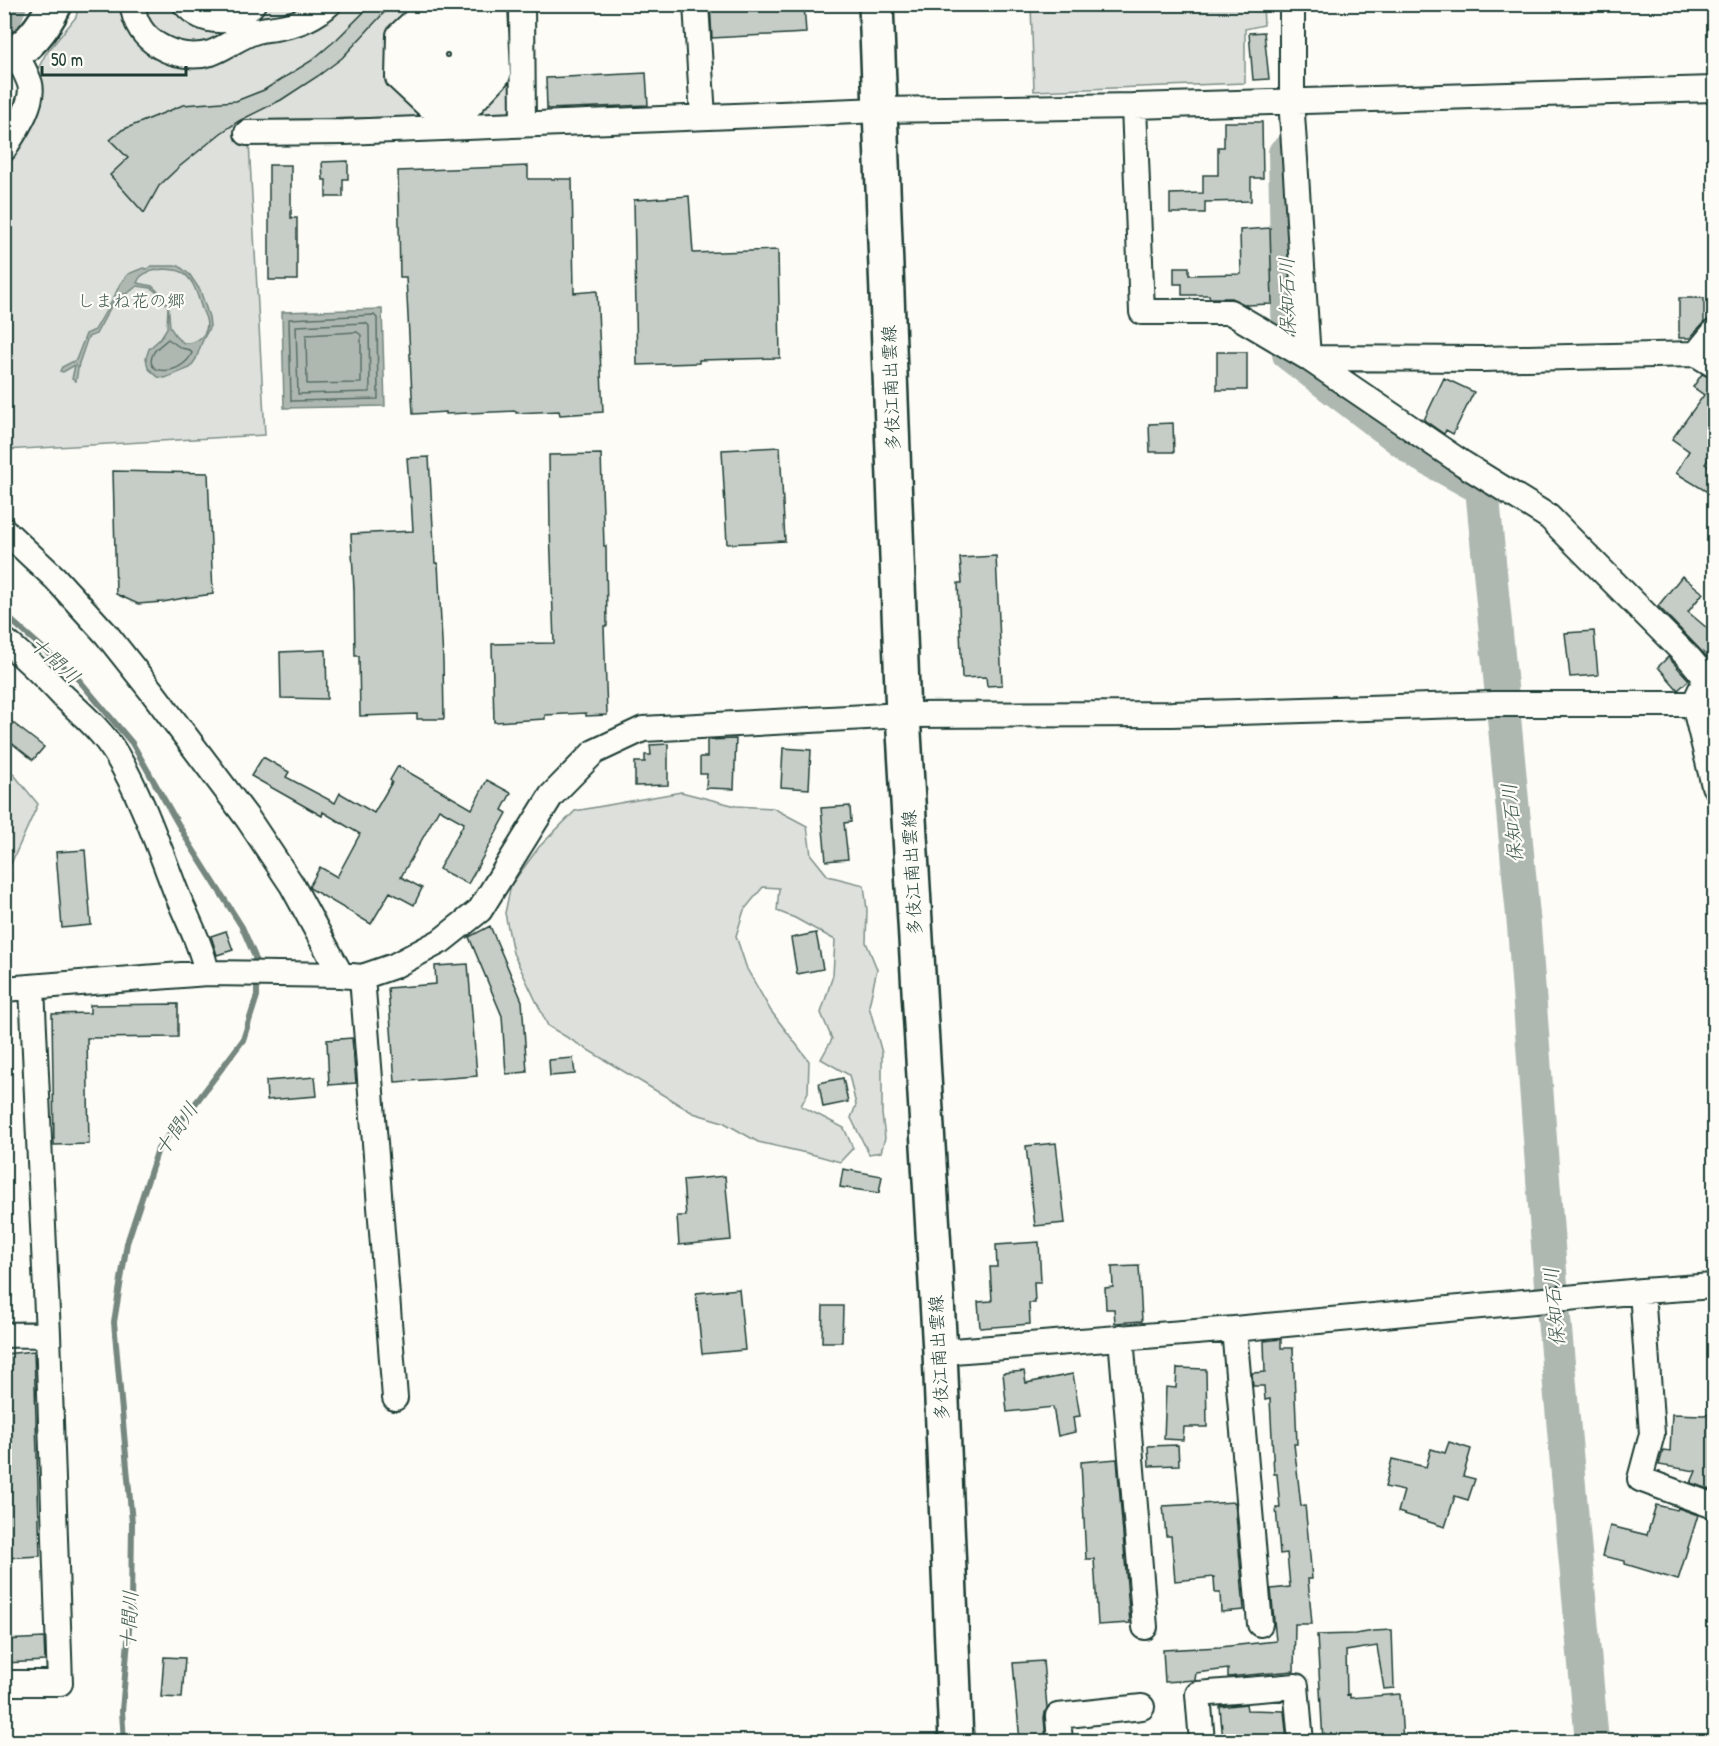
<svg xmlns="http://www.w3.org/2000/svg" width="1719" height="1746" viewBox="0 0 1719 1746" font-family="'Patrick Hand','Klee One',sans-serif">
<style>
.green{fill:#dde0db;stroke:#7e8e88;stroke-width:1.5}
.water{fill:#aeb8b1;stroke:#75877f;stroke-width:1.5;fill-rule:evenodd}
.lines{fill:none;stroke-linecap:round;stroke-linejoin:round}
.shore{stroke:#586e66;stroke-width:1.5}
.stream{stroke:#75877f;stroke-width:6}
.river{stroke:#aeb8b1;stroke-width:34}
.building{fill:#c6cdc7;stroke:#1f3d34;stroke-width:1.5}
.street-casing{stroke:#1f3d34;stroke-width:28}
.secondary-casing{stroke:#1f3d34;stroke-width:38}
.street{stroke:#fdfcf7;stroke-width:24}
.secondary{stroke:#fdfcf7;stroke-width:33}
.labels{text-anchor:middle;stroke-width:4.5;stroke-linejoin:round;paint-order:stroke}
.park-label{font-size:18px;fill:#455e55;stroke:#fdfcf7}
.street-label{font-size:18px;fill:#1f3d34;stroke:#fdfcf7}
.water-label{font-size:20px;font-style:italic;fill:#435c53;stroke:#fdfcf7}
</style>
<rect width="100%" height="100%" fill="#fdfcf7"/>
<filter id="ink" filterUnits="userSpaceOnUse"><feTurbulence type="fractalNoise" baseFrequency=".0167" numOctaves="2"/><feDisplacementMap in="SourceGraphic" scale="12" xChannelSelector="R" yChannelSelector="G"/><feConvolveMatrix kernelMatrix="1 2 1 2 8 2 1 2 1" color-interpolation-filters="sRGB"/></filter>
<g filter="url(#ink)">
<!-- green -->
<path class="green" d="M 79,5 L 508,5 L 511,109 L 505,115 L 258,120 L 249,142 L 265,435 L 5,450 L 5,166 L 19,141 L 38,96 L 38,69 L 45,55 L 76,17 Z
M 1031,5 L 1263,5 L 1264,25 L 1245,29 L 1245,83 L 1034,91 Z
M 5,766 L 11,771 L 38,804 L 5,877 Z
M 681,792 L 736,806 L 773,808 L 807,826 L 811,855 L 828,876 L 864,885 L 867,910 L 866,942 L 877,969 L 869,1006 L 882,1053 L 882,1114 L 885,1138 L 881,1152 L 869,1154 L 851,1118 L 856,1105 L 849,1075 L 821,1059 L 832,1039 L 821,1013 L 833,975 L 835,940 L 795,918 L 777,911 L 779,888 L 763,887 L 744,910 L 736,936 L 747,969 L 771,1011 L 809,1061 L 808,1092 L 801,1106 L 844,1128 L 853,1148 L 840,1162 L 815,1155 L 758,1142 L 723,1122 L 693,1113 L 548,1026 L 513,953 L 505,913 L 511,885 L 539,847 L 575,811 Z"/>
<!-- water -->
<path class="water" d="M 151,266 L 179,266 L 190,275 L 200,290 L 209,317 L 210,326 L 202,342 L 196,359 L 190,368 L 165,378 L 158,377 L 148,368 L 146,358 L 149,349 L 160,339 L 167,328 L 168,306 L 161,296 L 151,288 L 137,286 L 128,293 L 118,296 L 114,301 L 96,334 L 88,337 L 79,363 L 76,381 L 72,379 L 75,365 L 63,372 L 60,371 L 62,367 L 76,360 L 86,334 L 95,330 L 115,295 L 120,284 L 128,274 L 143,268 L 147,269 ZM 164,269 C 171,270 178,269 183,273 C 194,280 197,294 201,306 C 202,310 205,315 206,319 C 210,334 197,344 184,343 L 177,338 L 170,327 L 168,301 L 152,286 L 137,283 C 141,271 154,271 164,269 Z
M 382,309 L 385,406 L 284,408 L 282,312 Z"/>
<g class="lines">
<!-- shore -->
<path class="shore" d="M 374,315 L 377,318 L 378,399 L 291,401 L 289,319 Z
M 366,323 L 369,326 L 370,392 L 298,394 L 296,326 Z
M 357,332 L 361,335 L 361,383 L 307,384 L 306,335 Z
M 168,339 L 181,348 L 190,350 L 192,353 C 182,376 140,377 154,352 C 157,347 164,343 168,339 Z"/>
<!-- stream -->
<path class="stream" d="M 4,614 L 79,680 L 132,743 L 189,843 L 242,927 L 255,957 L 256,970
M 124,1742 L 122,1711 L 131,1605 L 132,1523 L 114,1322 L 127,1243 L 158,1149 L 198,1100 L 243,1040 L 257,996 L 257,980"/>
<!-- river -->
<path class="river" d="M 4,20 L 10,4
M 1285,153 L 1289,354 L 1420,454 L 1482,488 L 1524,926 L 1551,1285 L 1592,1742"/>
</g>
<!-- building -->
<path class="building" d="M 372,4 L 392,4 L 342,58 L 318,76 L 281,100 L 239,121 L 221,133 L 179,167 L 159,186 L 144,213 L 110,175 L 128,158 L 110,140 L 122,130 L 183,105 L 236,101 L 264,90 L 311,61 L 337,39 Z
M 710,4 L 804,4 L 806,33 L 712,38 Z
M 1264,32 L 1269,79 L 1253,80 L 1249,33 Z
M 646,73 L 648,105 L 547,109 L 546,78 Z
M 1224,122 L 1262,122 L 1263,178 L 1251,178 L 1251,201 L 1205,202 L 1205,213 L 1170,213 L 1170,194 L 1203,193 L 1203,175 L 1218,175 L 1218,147 L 1224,147 Z
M 348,161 L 348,179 L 343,179 L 343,197 L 326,197 L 326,180 L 323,180 L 322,162 Z
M 269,165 L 291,165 L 291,218 L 297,218 L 297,280 L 269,280 Z
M 528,166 L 528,179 L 572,179 L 574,293 L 597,291 L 603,412 L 560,415 L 559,411 L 516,413 L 516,411 L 446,414 L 446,412 L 413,414 L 406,277 L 400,277 L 398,171 Z
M 689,196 L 693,253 L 778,250 L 780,358 L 699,360 L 699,363 L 637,365 L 634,200 Z
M 1270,228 L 1272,304 L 1246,305 L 1231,298 L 1210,298 L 1209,295 L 1182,295 L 1182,284 L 1174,284 L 1174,267 L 1189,267 L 1189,275 L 1241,274 L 1240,230 Z
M 1679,298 L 1704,298 L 1704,322 L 1690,338 L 1679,338 Z
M 1217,352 L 1247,352 L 1247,390 L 1217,390 Z
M 1702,374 L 1714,379 L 1714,451 L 1705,464 L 1714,470 L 1714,496 L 1676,473 L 1689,451 L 1672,439 L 1704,395 L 1693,387 Z
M 1444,378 L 1474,392 L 1453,434 L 1446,430 L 1444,434 L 1424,420 Z
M 1173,423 L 1174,452 L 1150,452 L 1149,424 Z
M 780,447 L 785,541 L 727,544 L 722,450 Z
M 601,454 L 604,546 L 606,546 L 607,626 L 604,626 L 607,715 L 586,716 L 586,713 L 545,715 L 545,719 L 494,722 L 492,644 L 554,643 L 550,527 L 549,455 Z
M 429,457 L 435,563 L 438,563 L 443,661 L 444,719 L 417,719 L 417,714 L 360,716 L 359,656 L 355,656 L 354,590 L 351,534 L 413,531 L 411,497 L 410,497 L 407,458 Z
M 113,471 L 208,473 L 213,594 L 184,598 L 163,602 L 138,604 L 116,594 Z
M 996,556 L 1002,685 L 987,686 L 986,677 L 962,678 L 958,583 L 962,583 L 960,558 Z
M 1682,576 L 1703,593 L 1688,612 L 1714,634 L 1714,658 L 1711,661 L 1658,606 Z
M 1594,631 L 1598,675 L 1570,677 L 1565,633 Z
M 326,650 L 327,699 L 281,698 L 280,652 Z
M 1668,657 L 1689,680 L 1678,690 L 1658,667 Z
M 4,716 L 44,747 L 33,760 L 4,737 Z
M 736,739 L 734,789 L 706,788 L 707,774 L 700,774 L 700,757 L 707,757 L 707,740 Z
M 668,744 L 668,785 L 635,786 L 635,762 L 645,762 L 645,755 L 651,755 L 650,745 Z
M 783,748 L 811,750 L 809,789 L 781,787 Z
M 263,757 L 289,772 L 286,777 L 335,803 L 340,793 L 374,813 L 392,782 L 390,780 L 398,766 L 472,809 L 487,780 L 511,793 L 502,810 L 507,813 L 468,884 L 439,869 L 464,823 L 439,809 L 401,877 L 422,888 L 414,905 L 390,892 L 371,924 L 311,889 L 309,887 L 320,867 L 337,877 L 360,834 L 323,812 L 322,816 L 251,776 Z
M 850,806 L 851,822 L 844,823 L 848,859 L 826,861 L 821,808 Z
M 85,850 L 91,925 L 62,928 L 56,852 Z
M 490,926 L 522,1001 L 527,1072 L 506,1074 L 502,1016 L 469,937 Z
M 226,931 L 233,950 L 217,955 L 211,936 Z
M 816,933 L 823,969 L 797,974 L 791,938 Z
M 468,964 L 477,1076 L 395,1082 L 388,988 L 436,984 L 435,966 Z
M 178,1004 L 178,1037 L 87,1038 L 89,1144 L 54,1145 L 52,1014 L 90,1013 L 90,1005 Z
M 352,1038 L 356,1083 L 329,1085 L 327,1040 Z
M 573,1058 L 575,1074 L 550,1076 L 549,1060 Z
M 315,1077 L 317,1096 L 267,1100 L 266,1081 Z
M 843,1078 L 848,1102 L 823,1107 L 819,1083 Z
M 1056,1143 L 1065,1223 L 1035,1226 L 1026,1146 Z
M 843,1169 L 882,1176 L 879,1193 L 840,1187 Z
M 725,1176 L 731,1240 L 679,1245 L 677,1216 L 686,1216 L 683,1180 Z
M 1039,1242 L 1041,1282 L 1034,1282 L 1035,1303 L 1029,1303 L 1030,1324 L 980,1328 L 978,1302 L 992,1301 L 990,1267 L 997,1267 L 996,1245 Z
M 1139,1266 L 1142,1321 L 1115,1323 L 1114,1309 L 1106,1309 L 1105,1288 L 1113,1287 L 1112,1267 Z
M 739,1289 L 745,1350 L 702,1354 L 696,1293 Z
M 823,1306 L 843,1306 L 842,1342 L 822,1342 Z
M 1281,1339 L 1281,1348 L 1293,1348 L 1297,1444 L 1294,1444 L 1301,1506 L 1305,1505 L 1310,1556 L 1312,1579 L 1308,1579 L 1312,1624 L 1295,1624 L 1294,1671 L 1228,1677 L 1228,1669 L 1196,1673 L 1195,1680 L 1165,1682 L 1163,1650 L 1220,1647 L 1276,1641 L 1271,1589 L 1290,1587 L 1287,1553 L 1280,1554 L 1276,1508 L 1280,1508 L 1277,1474 L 1274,1474 L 1270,1399 L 1265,1400 L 1264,1386 L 1253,1386 L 1252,1373 L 1265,1372 L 1264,1341 Z
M 34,1351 L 40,1556 L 4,1558 L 4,1354 Z
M 1177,1368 L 1206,1369 L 1207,1427 L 1184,1427 L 1183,1440 L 1164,1439 L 1166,1387 L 1176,1388 Z
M 1024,1371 L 1026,1383 L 1073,1374 L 1080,1416 L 1073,1417 L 1075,1432 L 1058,1436 L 1053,1407 L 1007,1412 L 1003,1373 Z
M 1672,1414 L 1703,1415 L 1714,1414 L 1714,1491 L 1691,1483 L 1696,1471 L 1659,1465 L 1663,1450 L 1670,1451 Z
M 1449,1442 L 1471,1449 L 1463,1476 L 1475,1479 L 1468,1500 L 1455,1496 L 1445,1527 L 1398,1512 L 1404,1491 L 1385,1487 L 1392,1459 L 1426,1467 L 1431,1449 L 1445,1453 Z
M 1178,1445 L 1179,1465 L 1149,1466 L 1148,1446 Z
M 1117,1459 L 1130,1623 L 1098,1625 L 1094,1559 L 1086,1559 L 1081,1462 Z
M 1235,1502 L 1244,1610 L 1221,1612 L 1220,1593 L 1215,1593 L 1214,1577 L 1175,1581 L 1171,1536 L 1166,1536 L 1163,1506 Z
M 1656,1505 L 1677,1510 L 1678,1508 L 1698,1515 L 1678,1580 L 1625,1564 L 1625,1561 L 1602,1556 L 1610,1526 L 1647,1535 Z
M 1392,1630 L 1394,1688 L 1384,1689 L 1377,1646 L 1346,1651 L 1347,1695 L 1350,1694 L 1350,1698 L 1400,1694 L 1403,1742 L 1323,1742 L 1317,1635 L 1355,1634 L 1374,1631 Z
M 44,1638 L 45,1661 L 4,1663 L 4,1640 Z
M 164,1657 L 185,1658 L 182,1698 L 161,1697 Z
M 1043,1661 L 1047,1708 L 1044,1717 L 1046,1742 L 1020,1742 L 1013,1663 Z
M 1246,1704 L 1247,1710 L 1284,1711 L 1287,1741 L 1266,1741 L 1266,1737 L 1223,1741 L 1220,1707 Z"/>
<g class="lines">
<!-- street casing -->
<g class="street-casing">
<path id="street" d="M 133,4 C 134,42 178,63 211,53 C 227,47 241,35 257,31 C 264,29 272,29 280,27 C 298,24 315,17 329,4
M 185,4 C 203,25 235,26 253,4
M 522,4 L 523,125
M 696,4 L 703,117
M 1292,4 L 1292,114 L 1308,358
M 433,24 L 461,25 L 478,42 L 479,68 L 460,86 L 433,88 L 415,69 L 415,44 Z
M432 55a15 15 0 1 1 30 0a15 15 0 1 1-30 0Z
M 494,53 L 494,32 L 465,6 L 428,8 L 399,35 L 398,78 L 427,105 L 470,105 L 498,75 L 495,4
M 1134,106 L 1142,312 L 1230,312 L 1308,358 L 1462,463 L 1549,517 L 1690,659 L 1706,678 L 1694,704 L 1714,786
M 247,133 L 344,132 L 880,110 L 1134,106 L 1714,89
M 4,149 C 14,133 35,103 30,84 C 27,74 20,63 16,54
M 1696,354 L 1714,332
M 1308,358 L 1483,359 L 1696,354 L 1714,365
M 4,530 L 55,578 L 107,635 L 153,693 L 248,819 L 292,885 L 341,975
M 4,640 C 26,658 45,677 64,697 C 82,714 103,732 116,754 C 142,797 158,846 176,892 C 187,919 201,944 207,973
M 362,977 L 395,1398
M 4,989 L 207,973 L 341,975 L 362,977 L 394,966 L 441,941 L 480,910 L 551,796 L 594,752 L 643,729 L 903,715 L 1172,714 L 1494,704 L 1694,704 L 1714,701
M 1642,1291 L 1652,1434 L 1640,1479 L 1714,1506
M 1234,1329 L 1260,1624
M 4,1335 L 48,1334
M 1121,1337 L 1145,1627
M 940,1352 L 1234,1329 L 1642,1291 L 1714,1286
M 4,1683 L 60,1683 L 48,1334 L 32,987
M 1060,1742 L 1058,1716 L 1142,1707
M 1202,1742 L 1198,1694 L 1296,1686 L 1301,1742"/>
</g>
<!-- secondary casing -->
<g class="secondary-casing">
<path id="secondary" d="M 876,4 L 903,715 L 940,1352 L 956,1742
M 4,60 C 29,46 42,30 55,4"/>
</g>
<!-- street -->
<use href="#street" class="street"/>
<!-- secondary -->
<use href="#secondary" class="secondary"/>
</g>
</g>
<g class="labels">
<!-- park labels -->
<g class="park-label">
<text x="131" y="307">しまね花の郷</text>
</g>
<!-- street labels -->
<g class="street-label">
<text transform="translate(891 388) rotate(-92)" y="6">多伎江南出雲線</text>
<text transform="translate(912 873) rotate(-93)" y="6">多伎江南出雲線</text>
<text transform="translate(939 1358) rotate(-93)" y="6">多伎江南出雲線</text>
</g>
<!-- water labels -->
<g class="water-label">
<text transform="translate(1287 297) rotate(-91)" y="7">保知石川</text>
<text transform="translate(55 660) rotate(42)" y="7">十間川</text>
<text transform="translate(1512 823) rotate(-95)" y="7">保知石川</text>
<text transform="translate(176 1129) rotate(-55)" y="7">十間川</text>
<text transform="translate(1554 1307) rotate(-95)" y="7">保知石川</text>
<text transform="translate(129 1620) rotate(-87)" y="7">十間川</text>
</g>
</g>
<!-- margin -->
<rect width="1719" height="1746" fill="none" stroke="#fdfcf7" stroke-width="24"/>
<rect x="12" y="12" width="1695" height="1722" fill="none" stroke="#1f3d34" stroke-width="2" filter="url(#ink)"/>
<!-- scale -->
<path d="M42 66v9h144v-9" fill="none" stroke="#1f3d34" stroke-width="3"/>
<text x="51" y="66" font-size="18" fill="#1f3d34" stroke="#fdfcf7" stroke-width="4.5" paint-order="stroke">50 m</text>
</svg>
